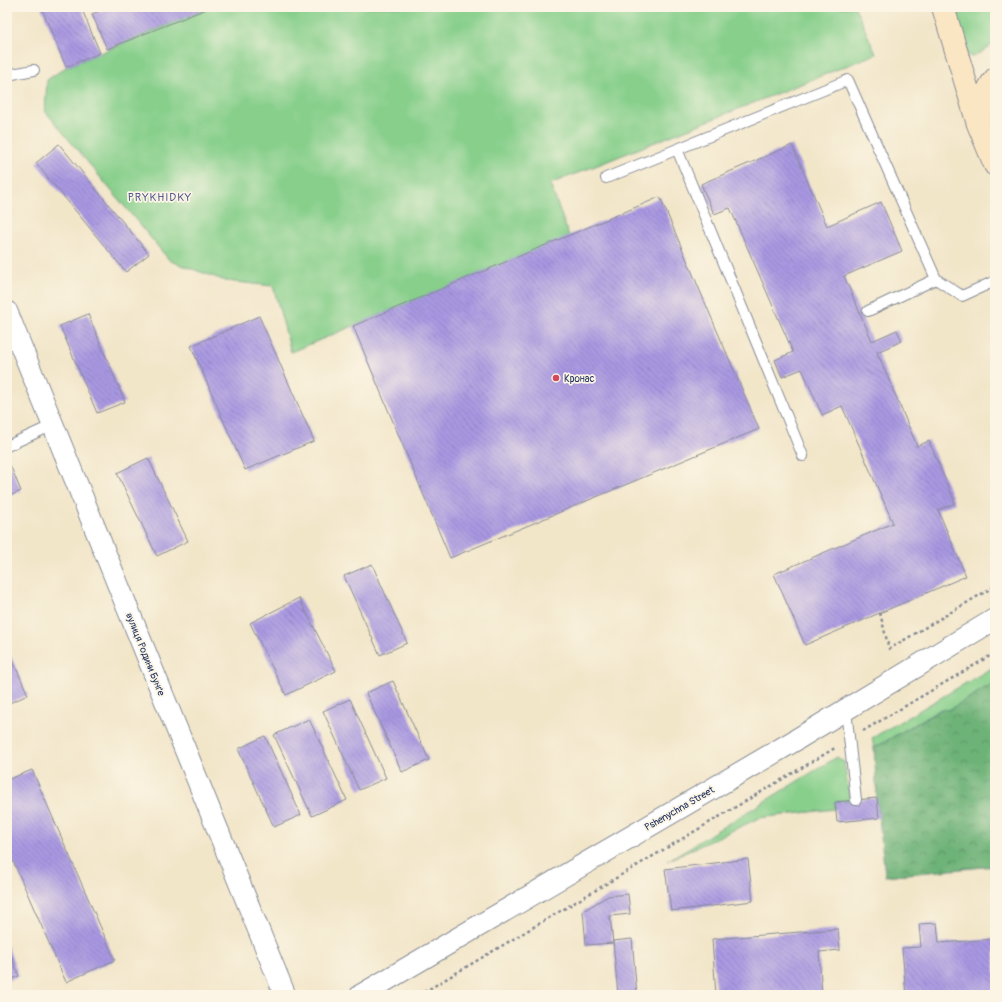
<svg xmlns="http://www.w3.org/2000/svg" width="1002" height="1002" viewBox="0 0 1002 1002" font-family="Pangolin,sans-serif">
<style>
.grass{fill:#87cf8b;stroke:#517f74}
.forest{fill:url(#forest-crowns);stroke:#44706a}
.building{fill:url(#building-back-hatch)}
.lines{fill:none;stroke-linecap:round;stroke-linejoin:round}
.service-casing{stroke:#868a94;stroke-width:12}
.minor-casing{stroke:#868a94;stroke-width:23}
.secondary-casing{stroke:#868a94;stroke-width:24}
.path{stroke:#868a94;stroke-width:2.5;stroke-dasharray:3 3;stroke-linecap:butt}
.service{stroke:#fff;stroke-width:10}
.minor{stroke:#fff;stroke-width:21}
.secondary{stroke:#fbe6c4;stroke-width:22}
.poi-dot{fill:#d1495b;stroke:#fcf5e5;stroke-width:1.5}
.labels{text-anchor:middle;stroke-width:3.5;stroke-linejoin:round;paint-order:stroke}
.poi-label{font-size:10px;fill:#1b2f5e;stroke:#fcf5e5;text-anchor:start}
.street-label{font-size:10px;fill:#1b2f5e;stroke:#fcf5e5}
.neighbourhood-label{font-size:11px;letter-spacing:1px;fill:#4d548c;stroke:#fcf5e5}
</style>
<defs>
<pattern id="forest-crowns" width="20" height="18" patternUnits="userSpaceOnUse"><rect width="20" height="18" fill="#6db277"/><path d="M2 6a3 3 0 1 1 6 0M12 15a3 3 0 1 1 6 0" fill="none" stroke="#599165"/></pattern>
<pattern id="building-back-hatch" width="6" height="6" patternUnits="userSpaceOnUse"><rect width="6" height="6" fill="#a998e2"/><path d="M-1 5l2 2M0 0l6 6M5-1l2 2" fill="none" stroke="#897cba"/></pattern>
</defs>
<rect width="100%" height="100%" fill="#fcf5e5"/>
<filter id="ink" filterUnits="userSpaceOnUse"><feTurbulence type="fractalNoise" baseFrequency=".025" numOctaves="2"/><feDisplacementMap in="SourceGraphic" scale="8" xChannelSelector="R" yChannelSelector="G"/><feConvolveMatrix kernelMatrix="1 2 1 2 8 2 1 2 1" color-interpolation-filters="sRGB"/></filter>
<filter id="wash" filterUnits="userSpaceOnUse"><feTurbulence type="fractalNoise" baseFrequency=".012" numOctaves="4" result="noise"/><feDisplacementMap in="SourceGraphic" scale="16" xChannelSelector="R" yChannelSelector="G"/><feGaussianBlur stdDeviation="0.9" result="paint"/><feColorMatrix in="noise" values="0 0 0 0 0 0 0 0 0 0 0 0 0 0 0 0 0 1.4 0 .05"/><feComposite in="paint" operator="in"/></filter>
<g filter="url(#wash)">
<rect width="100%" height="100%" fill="#f2e6c9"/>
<!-- grass -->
<path class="grass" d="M 211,7 L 855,7 L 876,54 L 550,184 L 569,236 L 291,352 L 273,286 L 226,281 L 170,261 L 45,111 L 47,80 L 66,67 Z
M 955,7 L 995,7 L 995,43 C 988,47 978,56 971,57 L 967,54 Z
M 995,666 L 995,682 L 949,710 L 941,709 L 874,748 L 872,738 Z
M 837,757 L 844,762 L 850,800 L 835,802 L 835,809 L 759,818 L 667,861 Z"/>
<!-- forest -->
<path class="forest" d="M 995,682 L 995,782 L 994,782 L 995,866 L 885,876 L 877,798 L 874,748 L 942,709 L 949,710 Z"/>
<g id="blocks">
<!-- building -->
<path class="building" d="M 41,7 L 81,7 L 100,53 L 66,67 Z
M 110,7 L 211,7 L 107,49 L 92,14 Z
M 59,144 L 149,254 L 126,272 L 36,163 Z
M 792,145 L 827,226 L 881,202 L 902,251 L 844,276 L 872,341 L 897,330 L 902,341 L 877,352 L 917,446 L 929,441 L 955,503 L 938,510 L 966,576 L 805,645 L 774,574 L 893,523 L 842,406 L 822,415 L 802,369 L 782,377 L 775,360 L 793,352 L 730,208 L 714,214 L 701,184 Z
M 660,197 L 759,429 L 450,558 L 353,326 Z
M 88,314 L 125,402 L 97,413 L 60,326 Z
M 259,316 L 314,441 L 245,470 L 191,346 Z
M 148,458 L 188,541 L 157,556 L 117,473 Z
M 10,465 L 21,491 L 7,497 L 7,467 Z
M 372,564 L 407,643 L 380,655 L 344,576 Z
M 299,598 L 336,671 L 286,695 L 250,623 Z
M 10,654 L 28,695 L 7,704 L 7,655 Z
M 393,681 L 429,760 L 402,772 L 366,693 Z
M 350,699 L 386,778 L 359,790 L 323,711 Z
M 309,719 L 347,800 L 312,816 L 274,735 Z
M 265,736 L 301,815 L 274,827 L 238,749 Z
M 32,770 L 115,960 L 66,982 L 7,847 L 7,780 Z
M 877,798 L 879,818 L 837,822 L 835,802 Z
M 748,859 L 753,901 L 671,911 L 665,869 Z
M 628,894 L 630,914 L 610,916 L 613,943 L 586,945 L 583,911 L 608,896 Z
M 937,923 L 939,943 L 995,939 L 995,995 L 906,995 L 902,948 L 921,947 L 919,924 Z
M 838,929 L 840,950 L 819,952 L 822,995 L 716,995 L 712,939 Z
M 632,939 L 637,995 L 618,995 L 613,941 Z
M 7,945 L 19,976 L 7,981 Z"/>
</g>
</g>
<g filter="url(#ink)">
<use href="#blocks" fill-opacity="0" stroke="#868a94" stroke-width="1"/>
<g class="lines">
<!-- service casing -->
<g class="service-casing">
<path id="service" d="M 7,75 L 34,70
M 677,149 L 803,456
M 606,178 L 848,80 L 936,279 L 962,296 L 995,281
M 868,311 L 936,279
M 7,446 L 53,425
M 846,710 L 856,800"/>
</g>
<!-- minor casing -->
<g class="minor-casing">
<path id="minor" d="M 7,312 L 285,995
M 361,995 L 794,741 L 995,619"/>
</g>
<!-- secondary casing -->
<g class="secondary-casing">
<path id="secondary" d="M 943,7 L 978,124 L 995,165
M 978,124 C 982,108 984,92 995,79"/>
</g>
<!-- path -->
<path class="path" d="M 7,8 L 9,7
M 880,613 L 889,649 L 995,586
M 863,731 L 995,653
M 419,995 L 835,748"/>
<!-- service -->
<use href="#service" class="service"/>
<!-- minor -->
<use href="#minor" class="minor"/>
<!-- secondary -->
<use href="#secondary" class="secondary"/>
</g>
</g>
<!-- markers -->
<circle class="poi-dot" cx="556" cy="378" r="4"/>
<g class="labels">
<!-- poi labels -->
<g class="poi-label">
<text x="564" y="382">Кронас</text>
</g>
<!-- street labels -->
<g class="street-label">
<text transform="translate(146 654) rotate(68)" y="4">вулиця Родини Бунґе</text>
<text transform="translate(679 808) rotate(-30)" y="4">Pshenychna Street</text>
</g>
<!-- neighbourhood labels -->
<g class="neighbourhood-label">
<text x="160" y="201">PRYKHIDKY</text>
</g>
</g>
<!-- margin -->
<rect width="1002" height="1002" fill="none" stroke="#fcf5e5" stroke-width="24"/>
</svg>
